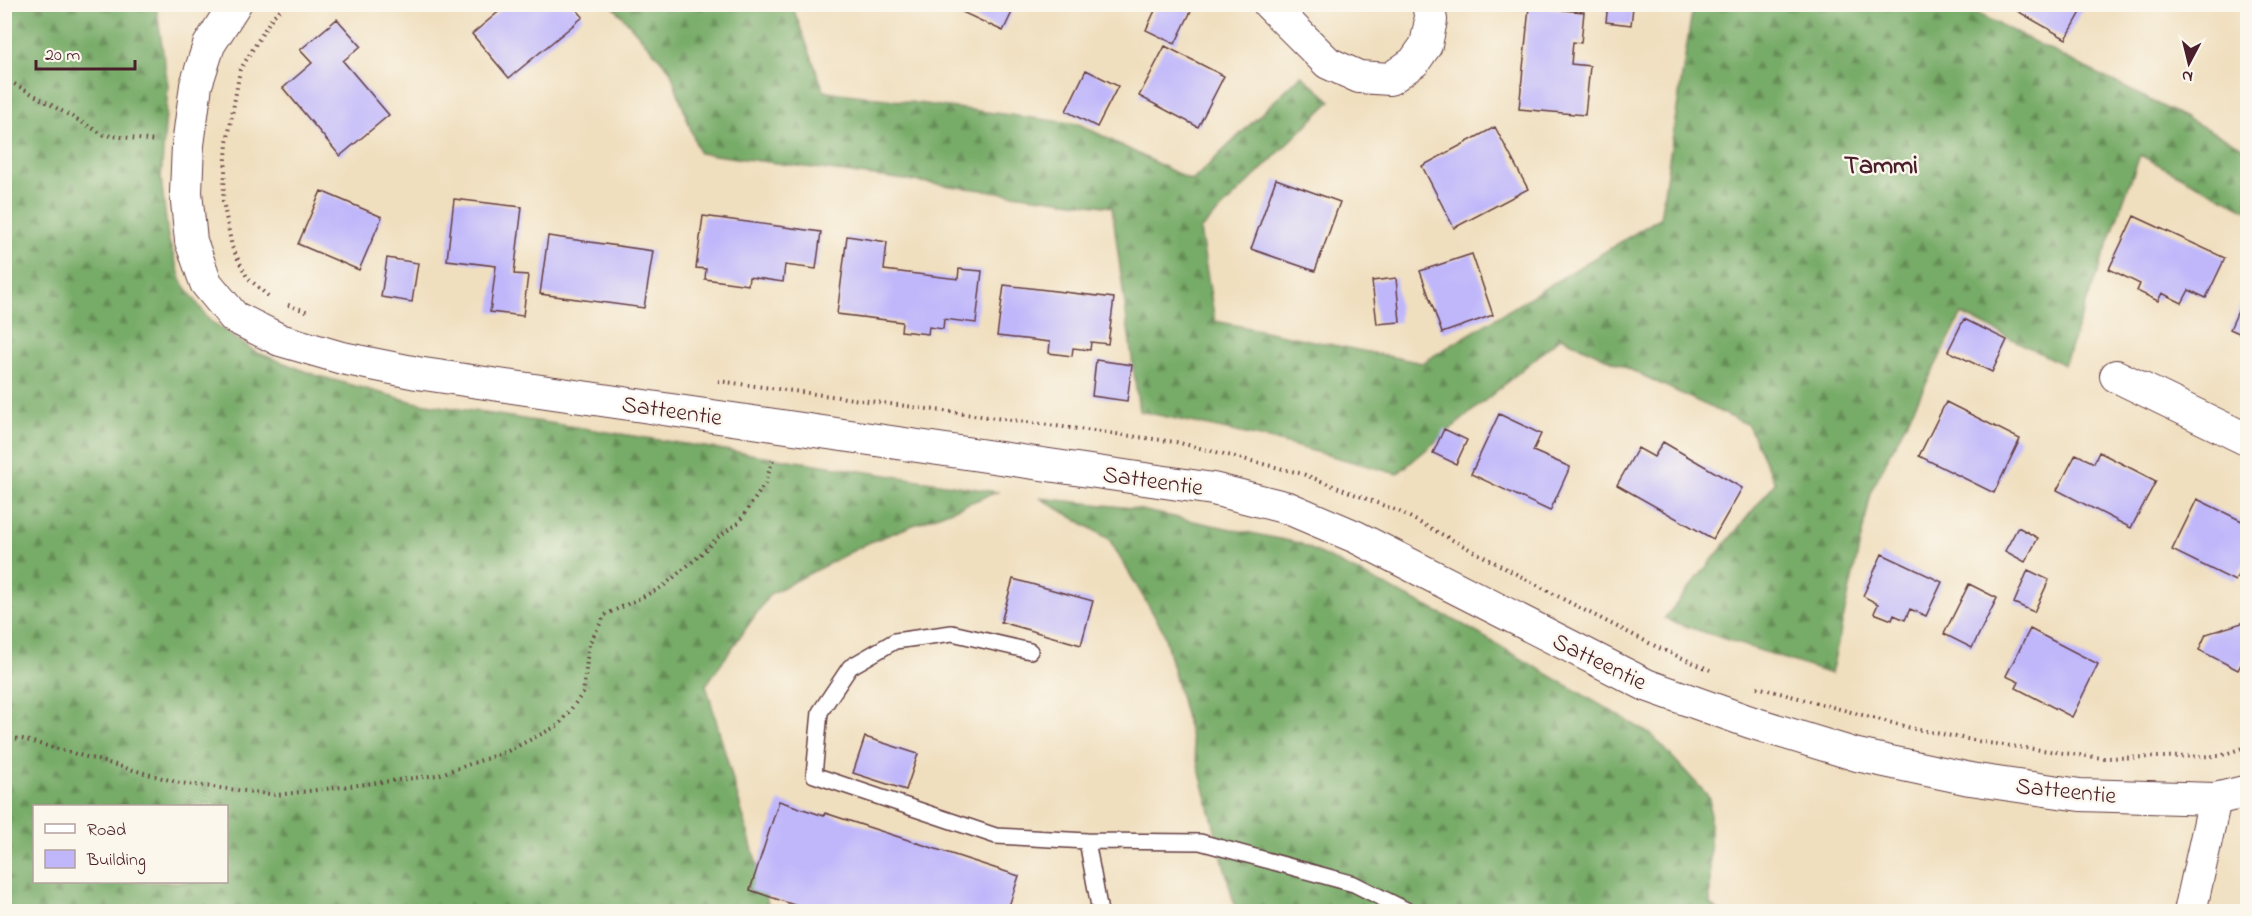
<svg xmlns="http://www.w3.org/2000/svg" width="2252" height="916" viewBox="0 0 2252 916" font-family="'Indie Flower',sans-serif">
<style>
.forest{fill:url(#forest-firs);stroke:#606549;stroke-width:1.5;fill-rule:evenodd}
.building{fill:#c0b7fa}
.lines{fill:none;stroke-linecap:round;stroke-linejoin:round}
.service-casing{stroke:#633c41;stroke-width:18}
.minor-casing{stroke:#633c41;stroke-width:34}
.path{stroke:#633c41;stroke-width:4;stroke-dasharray:1.5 4.5;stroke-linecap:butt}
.service{stroke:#fff;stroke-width:15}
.minor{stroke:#fff;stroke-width:32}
.labels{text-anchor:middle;stroke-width:5;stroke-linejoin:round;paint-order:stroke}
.street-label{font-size:24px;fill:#4a1f2b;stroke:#fbf7ec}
.neighbourhood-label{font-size:26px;font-weight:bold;fill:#4a1f2b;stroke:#fbf7ec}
</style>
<defs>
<pattern id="forest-firs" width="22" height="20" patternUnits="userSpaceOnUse" patternTransform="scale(1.5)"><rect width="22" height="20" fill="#77ab67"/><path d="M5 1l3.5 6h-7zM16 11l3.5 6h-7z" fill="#648b55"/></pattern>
</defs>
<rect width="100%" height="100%" fill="#fbf7ec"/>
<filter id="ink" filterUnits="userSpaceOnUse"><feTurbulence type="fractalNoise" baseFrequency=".0167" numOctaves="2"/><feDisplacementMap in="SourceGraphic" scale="12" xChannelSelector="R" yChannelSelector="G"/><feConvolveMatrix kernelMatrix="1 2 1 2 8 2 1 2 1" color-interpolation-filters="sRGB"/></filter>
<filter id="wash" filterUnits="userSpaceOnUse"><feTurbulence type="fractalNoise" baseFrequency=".008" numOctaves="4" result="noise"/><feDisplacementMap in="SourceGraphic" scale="24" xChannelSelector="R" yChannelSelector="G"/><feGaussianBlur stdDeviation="1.35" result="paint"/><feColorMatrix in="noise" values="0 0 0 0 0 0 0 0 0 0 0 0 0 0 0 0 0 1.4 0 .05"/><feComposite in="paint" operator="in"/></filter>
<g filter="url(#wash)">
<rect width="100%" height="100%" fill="#f0dfbf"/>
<!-- forest -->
<path class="forest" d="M 5,5 L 156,5 L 168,86 L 161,178 L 168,238 L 182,282 L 209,320 L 256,352 L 315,375 L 414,402 L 997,492 L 868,543 L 770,594 L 706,685 L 770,911 L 5,912 ZM 34,806 L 226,806 L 226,882 L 34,882 Z
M 612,5 L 792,5 L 824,91 L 1079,124 L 1192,181 L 1301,75 L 1331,101 L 1200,230 L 1215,321 L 1422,363 L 1660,218 L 1693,5 L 1961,5 L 2247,149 L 2247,210 L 2140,155 L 2064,365 L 1962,314 L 1872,489 L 1831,674 L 1664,619 L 1775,483 L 1748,425 L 1561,337 L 1397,474 L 1269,439 L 1139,411 L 1112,207 L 699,153 L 670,70 Z
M 1040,498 L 1131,508 L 1299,543 L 1462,624 L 1652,735 L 1710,798 L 1710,905 L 1719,911 L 1236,911 L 1163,630 L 1109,539 Z"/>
<g id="blocks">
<!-- building -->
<path class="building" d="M 508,4 L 572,4 L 583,17 L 509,78 L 472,34 Z
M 966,4 L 1016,4 L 1003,31 L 962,12 Z
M 1158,4 L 1194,5 L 1175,44 L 1146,30 Z
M 1608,4 L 1633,7 L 1631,25 L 1606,22 Z
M 2007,5 L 2085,5 L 2066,39 Z
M 1529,7 L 1584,12 L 1581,43 L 1573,42 L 1571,64 L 1590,66 L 1585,115 L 1519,109 Z
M 337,19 L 361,46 L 343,61 L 389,115 L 340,156 L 283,88 L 312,63 L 300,50 Z
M 1165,46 L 1224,76 L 1198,127 L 1139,96 Z
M 1086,70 L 1118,86 L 1097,127 L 1066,111 Z
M 1495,127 L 1528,189 L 1454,228 L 1422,166 Z
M 1276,179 L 1340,202 L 1315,271 L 1251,249 Z
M 321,191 L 382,217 L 359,270 L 298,244 Z
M 454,199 L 522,207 L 514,274 L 528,275 L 523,316 L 490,312 L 496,266 L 447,260 Z
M 703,216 L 821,232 L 816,269 L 785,265 L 783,282 L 749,277 L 748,285 L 705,279 L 706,269 L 696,268 Z
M 2134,216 L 2225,258 L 2206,298 L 2189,290 L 2182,303 L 2162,293 L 2158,301 L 2137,291 L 2140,284 L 2109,269 Z
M 548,236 L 653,251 L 644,308 L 540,294 Z
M 847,236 L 887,242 L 884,270 L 958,279 L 959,269 L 982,271 L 976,323 L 944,319 L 943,329 L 929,327 L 928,334 L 901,331 L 902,322 L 837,314 Z
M 1472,254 L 1493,315 L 1442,333 L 1420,271 Z
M 387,258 L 418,263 L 412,302 L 381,297 Z
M 1396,278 L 1400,322 L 1377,324 L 1372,281 Z
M 1004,285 L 1114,298 L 1108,344 L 1091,342 L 1090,350 L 1073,348 L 1072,356 L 1049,353 L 1050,342 L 997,336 Z
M 2248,289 L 2248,337 L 2230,329 Z
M 1964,319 L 2007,340 L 1992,372 L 1948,351 Z
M 1096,360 L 1132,365 L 1127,401 L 1092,396 Z
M 1946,402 L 2020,439 L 1994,493 L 1919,456 Z
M 1499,414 L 1541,434 L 1533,451 L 1570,467 L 1550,511 L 1471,474 Z
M 1444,429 L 1467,440 L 1456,464 L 1433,453 Z
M 1663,442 L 1742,488 L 1713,539 L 1617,485 L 1638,448 L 1654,457 Z
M 2099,452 L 2156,481 L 2131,528 L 2057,490 L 2076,454 L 2094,463 Z
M 2197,499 L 2248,524 L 2248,555 L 2235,581 L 2172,550 Z
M 2018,527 L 2038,538 L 2025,562 L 2005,551 Z
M 1882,554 L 1942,582 L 1926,616 L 1910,609 L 1905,620 L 1894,615 L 1892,620 L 1874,613 L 1878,604 L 1863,596 Z
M 2028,570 L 2049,580 L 2034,612 L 2014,603 Z
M 1013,579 L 1093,601 L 1081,645 L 1001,622 Z
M 1969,584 L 1997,598 L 1972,648 L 1944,634 Z
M 2245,622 L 2248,624 L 2248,651 L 2238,670 L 2199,650 L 2206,634 Z
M 2030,629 L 2098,664 L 2072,717 L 2016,688 L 2019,682 L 2006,676 Z
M 865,737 L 918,754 L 906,790 L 853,773 Z
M 779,801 L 824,816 L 825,813 L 1019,876 L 1007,912 L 815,912 L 750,890 Z"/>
</g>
</g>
<g filter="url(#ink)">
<use href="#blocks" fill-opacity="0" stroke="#633c41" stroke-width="1.5"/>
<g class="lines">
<!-- service casing -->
<g class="service-casing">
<path id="service" d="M 1030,651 L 952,633 L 895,641 L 850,667 L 820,712 L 814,775 L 996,836 L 1087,841 L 1200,842 L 1354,884 L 1410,912
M 1087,841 L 1100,912"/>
</g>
<!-- minor casing -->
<g class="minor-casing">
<path id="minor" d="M 235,4 L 209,45 L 196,85 L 188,145 L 186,192 L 191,241 L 206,283 L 234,317 L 280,340 L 342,358 L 417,373 L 1213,489 L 1288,508 L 1356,537 L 1646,685 L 1750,722 L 1857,755 L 1970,779 L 2080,795 L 2215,799
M 1269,4 L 1328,63 L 1359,77 L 1390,79 L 1414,62 L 1426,45 L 1431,20 L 1428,4
M 2116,376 L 2248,440
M 2190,912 L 2215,799 L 2248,791"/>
</g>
<!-- path -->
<path class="path" d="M 4,78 L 104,135 L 156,141
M 268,296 L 247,277 L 232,247 L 223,201 L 227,143 L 240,70 L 273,16 L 287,4
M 288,305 L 309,312
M 718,381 L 1176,442 L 1303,474 L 1400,512 L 1580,608 L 1659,648 L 1710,670
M 1757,687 L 1915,729 L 1988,743 L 2102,758 L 2220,756 L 2248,746
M 4,738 L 22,739 L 180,783 L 277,795 L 438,775 L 508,751 L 559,725 L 583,693 L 589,644 L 605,615 L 661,588 L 699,556 L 717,538 L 739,522 L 765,484 L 774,456"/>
<!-- service -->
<use href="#service" class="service"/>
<!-- minor -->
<use href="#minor" class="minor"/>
</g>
</g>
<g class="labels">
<!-- street labels -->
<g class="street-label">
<text transform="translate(672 410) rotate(8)" y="8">Satteentie</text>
<text transform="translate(1153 480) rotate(8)" y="8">Satteentie</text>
<text transform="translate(1600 661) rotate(26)" y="8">Satteentie</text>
<text transform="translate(2066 790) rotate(6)" y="8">Satteentie</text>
</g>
<!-- neighbourhood labels -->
<g class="neighbourhood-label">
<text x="1881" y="173">Tammi</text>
</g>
</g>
<!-- margin -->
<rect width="2252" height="916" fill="none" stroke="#fbf7ec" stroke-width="24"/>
<!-- legend -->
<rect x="33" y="805" width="195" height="78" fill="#fbf7ec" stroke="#b4a19f" stroke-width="1.5"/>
<rect x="45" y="824" width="30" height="9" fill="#ffffff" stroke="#b4a19f" stroke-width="1.5"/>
<text x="87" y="835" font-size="18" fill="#4a1f2b">Road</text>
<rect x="45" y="850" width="30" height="18" fill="#c0b7fa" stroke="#b4a19f" stroke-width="1.5"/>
<text x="87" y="865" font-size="18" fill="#4a1f2b">Building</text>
<!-- north arrow -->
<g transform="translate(2189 63) rotate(187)" stroke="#fbf7ec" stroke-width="4.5" paint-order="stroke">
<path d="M0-4.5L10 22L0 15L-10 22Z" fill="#4a1f2b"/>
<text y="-9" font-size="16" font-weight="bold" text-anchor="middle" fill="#4a1f2b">N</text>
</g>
<!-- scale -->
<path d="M36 60v9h99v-9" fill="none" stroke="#4a1f2b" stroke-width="3"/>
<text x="45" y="60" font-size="18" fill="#4a1f2b" stroke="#fbf7ec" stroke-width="4.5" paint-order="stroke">20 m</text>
</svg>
